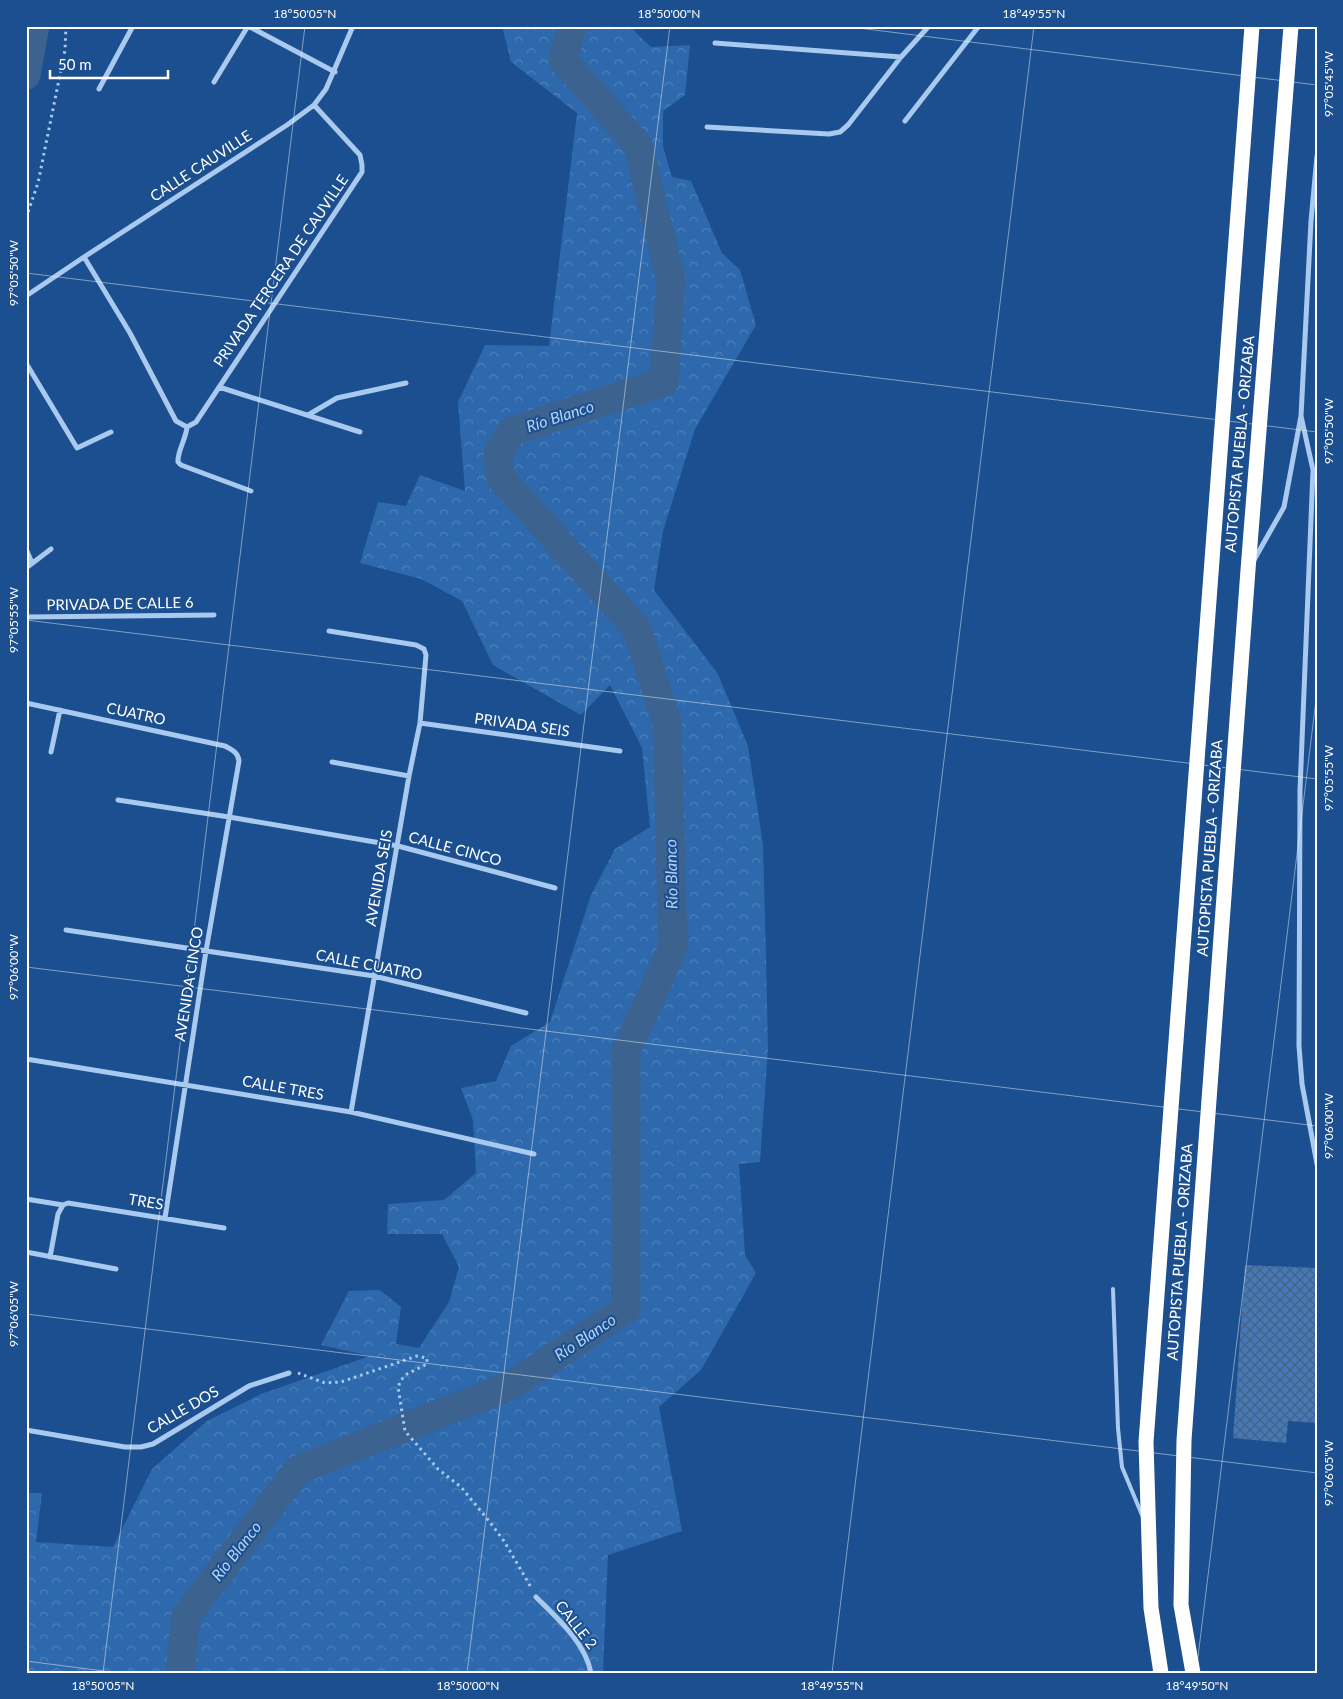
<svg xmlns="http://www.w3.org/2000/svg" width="1343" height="1699" viewBox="0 0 1343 1699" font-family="Lato,sans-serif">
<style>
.forest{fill:url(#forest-crowns)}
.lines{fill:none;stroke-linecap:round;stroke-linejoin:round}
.river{stroke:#3c6290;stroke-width:29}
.building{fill:url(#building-cross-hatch)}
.path{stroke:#a9c9ee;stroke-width:3;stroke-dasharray:2.5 4;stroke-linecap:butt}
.service{stroke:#a9c9ee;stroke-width:4}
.minor{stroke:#a9c9ee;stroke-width:5}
.motorway{stroke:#fff;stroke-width:15}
.ticks{fill:none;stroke:#fff;stroke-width:1;stroke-opacity:0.45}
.labels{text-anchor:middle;stroke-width:4;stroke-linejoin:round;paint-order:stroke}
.street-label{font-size:15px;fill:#fff;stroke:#1b4f8f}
.water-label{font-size:16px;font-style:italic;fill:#b5d3f5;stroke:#1b4f8f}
.neatline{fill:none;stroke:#fff;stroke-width:2}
.ticks-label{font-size:12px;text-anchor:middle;fill:#fff}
</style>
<defs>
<pattern id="forest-crowns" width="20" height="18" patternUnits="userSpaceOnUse" patternTransform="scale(1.25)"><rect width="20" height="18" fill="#2e69ad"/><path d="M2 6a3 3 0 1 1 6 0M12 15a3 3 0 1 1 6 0" fill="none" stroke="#4d80b9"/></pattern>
<pattern id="building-cross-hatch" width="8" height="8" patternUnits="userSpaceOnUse" patternTransform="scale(1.25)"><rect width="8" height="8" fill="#4478b7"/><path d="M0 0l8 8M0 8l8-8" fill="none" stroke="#486282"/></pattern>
</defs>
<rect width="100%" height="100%" fill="#1b4f8f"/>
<!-- forest -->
<path class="forest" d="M 502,26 L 632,26 L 636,33 L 651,47 L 690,45 L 685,95 L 663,111 L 663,147 L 672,177 L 691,181 L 722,253 L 740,270 L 756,325 L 695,429 L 663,531 L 654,590 L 718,674 L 748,746 L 763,845 L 766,956 L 768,1049 L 760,1162 L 739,1164 L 745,1255 L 756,1273 L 701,1370 L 659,1407 L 682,1531 L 608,1555 L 603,1673 L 26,1673 L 26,1493 L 42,1493 L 36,1542 L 113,1547 L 152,1469 L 207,1421 L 261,1394 L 370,1356 L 321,1345 L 349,1291 L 380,1290 L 401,1307 L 396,1344 L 419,1348 L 449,1302 L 459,1267 L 442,1234 L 387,1234 L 388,1204 L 444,1200 L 476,1173 L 473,1120 L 461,1088 L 496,1081 L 511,1046 L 550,1022 L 591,895 L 615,849 L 650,827 L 642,748 L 610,685 L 581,715 L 493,665 L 462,601 L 421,579 L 360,563 L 378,502 L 406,506 L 420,475 L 465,491 L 458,402 L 485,345 L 549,346 L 577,113 L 511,62 Z"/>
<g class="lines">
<!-- river -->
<path class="river" d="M 26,75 L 35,26
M 180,1673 L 186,1616 L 298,1470 L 512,1385 L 626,1309 L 626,1051 L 673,948 L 667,722 L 637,629 L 501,478 L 498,453 L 512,431 L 664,382 L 671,281 L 638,145 L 563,60 L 572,26"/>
</g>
<!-- building -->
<path class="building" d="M 1245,1265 L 1317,1268 L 1317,1423 L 1288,1421 L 1286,1443 L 1233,1438 Z"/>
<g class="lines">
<!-- path -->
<path class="path" d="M 26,218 L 38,183 L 65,50 L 66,26
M 298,1373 L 325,1383 L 341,1382 L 417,1356 L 427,1358 L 427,1364 L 407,1374 L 401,1380 L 398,1387 L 405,1431 L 438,1469 L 461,1487 L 489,1521 L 504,1541 L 532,1589"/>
<!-- service -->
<path class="service" d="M 1113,1289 L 1118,1428 L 1122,1467 L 1142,1515"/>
<!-- minor -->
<path class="minor" d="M 248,26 L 335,72
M 715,43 L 901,57
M 214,82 L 248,26
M 99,89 L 133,26
M 905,121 L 979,26
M 707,127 L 829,134 L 840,132 L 848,125 L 901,57 L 929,26
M 84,257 L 130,333 L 176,421 L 187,427
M 26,296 L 84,257 L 287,125 L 314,105 L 326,89 L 353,26
M 26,363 L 77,448 L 111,432
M 219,387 L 360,432
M 308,415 L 337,398 L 406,383
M 1301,416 L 1313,470 L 1300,790 L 1299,1046 L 1302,1084 L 1317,1164
M 187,427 L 196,422 L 362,172 L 362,165 L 360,155 L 314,105
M 187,427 C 186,439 177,452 178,462 L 181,465 L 251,491
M 26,549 L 32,563
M 1254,560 L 1284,507 L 1301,416 L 1311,221 L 1317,156
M 26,568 L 51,549
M 26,617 L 214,615
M 329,631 L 416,645 L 424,649 L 426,655 L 420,723 L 409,776 L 351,1112
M 26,703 L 225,746 C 232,750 238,752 239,761 L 206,951 L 165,1218
M 420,723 L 620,751
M 51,752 L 60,710
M 332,762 L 409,776
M 118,800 L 229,817 L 398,846 L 555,888
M 66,930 L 374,976 L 526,1013
M 26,1059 L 351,1112 L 534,1154
M 26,1199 L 63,1205 L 68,1203 L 224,1228
M 26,1252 L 116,1269
M 50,1257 L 58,1214 L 63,1205
M 26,1430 L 125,1447 L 141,1447 L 153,1444 L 249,1386 L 289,1373
M 536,1597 C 557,1618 585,1642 591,1673"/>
<!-- motorway -->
<path class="motorway" d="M 1161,1673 L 1151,1608 L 1146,1442 L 1252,26
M 1193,1673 L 1181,1605 L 1184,1440 L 1248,570 L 1291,26"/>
</g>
<!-- ticks -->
<path class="ticks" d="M 842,26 L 1317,85M 26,273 L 1317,432M 26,620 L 1317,779M 26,967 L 1317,1126M 26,1314 L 1317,1473M 26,1661 L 119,1673M 103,1673 L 305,26M 467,1673 L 670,26M 832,1673 L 1034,26M 1196,1673 L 1317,692"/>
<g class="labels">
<!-- street labels -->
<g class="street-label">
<text transform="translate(201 166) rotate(-33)" y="5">CALLE CAUVILLE</text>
<text transform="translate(281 271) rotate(-56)" y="5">PRIVADA TERCERA DE CAUVILLE</text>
<text transform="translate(1240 444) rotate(-85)" y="5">AUTOPISTA PUEBLA - ORIZABA</text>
<text transform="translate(120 604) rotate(-1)" y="5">PRIVADA DE CALLE 6</text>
<text transform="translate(136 714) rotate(12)" y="5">CUATRO</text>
<text transform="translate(522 725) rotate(8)" y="5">PRIVADA SEIS</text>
<text transform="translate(1210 848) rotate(-86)" y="5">AUTOPISTA PUEBLA - ORIZABA</text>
<text transform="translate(455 849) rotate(15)" y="5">CALLE CINCO</text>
<text transform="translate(379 878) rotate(-80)" y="5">AVENIDA SEIS</text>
<text transform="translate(369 965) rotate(11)" y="5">CALLE CUATRO</text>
<text transform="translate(189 984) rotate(-81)" y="5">AVENIDA CINCO</text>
<text transform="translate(283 1088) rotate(10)" y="5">CALLE TRES</text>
<text transform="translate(146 1202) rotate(10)" y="5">TRES</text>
<text transform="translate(1180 1252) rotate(-86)" y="5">AUTOPISTA PUEBLA - ORIZABA</text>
<text transform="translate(183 1410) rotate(-30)" y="5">CALLE DOS</text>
<text transform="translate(576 1625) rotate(52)" y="5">CALLE 2</text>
</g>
<!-- water labels -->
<g class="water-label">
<text transform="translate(560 416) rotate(-18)" y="6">Río Blanco</text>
<text transform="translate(671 874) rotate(-91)" y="6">Río Blanco</text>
<text transform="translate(585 1337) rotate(-34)" y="6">Río Blanco</text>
<text transform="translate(236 1551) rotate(-52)" y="6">Río Blanco</text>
</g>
</g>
<!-- border -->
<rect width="1343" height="1699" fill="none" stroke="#1b4f8f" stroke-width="55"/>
<!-- scale -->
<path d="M50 70v8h118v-8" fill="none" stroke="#ffffff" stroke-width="2.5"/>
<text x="58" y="70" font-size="15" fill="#ffffff" stroke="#1b4f8f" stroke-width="4" paint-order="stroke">50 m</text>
<rect x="28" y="28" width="1288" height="1644" class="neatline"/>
<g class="ticks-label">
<text x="305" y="18">18°50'05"N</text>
<text x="669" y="18">18°50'00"N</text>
<text x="1034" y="18">18°49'55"N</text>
<text transform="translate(1329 84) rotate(-90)" y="4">97°05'45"W</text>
<text transform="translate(14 273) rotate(-90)" y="4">97°05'50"W</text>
<text transform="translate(1329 431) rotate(-90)" y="4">97°05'50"W</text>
<text transform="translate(14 620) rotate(-90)" y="4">97°05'55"W</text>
<text transform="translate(1329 778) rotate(-90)" y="4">97°05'55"W</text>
<text transform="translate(14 967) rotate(-90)" y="4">97°06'00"W</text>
<text transform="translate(1329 1126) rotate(-90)" y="4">97°06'00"W</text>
<text transform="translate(14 1314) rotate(-90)" y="4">97°06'05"W</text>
<text transform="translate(1329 1473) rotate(-90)" y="4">97°06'05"W</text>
<text x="103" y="1690">18°50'05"N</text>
<text x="468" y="1690">18°50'00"N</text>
<text x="832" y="1690">18°49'55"N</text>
<text x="1197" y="1690">18°49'50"N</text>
</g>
</svg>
